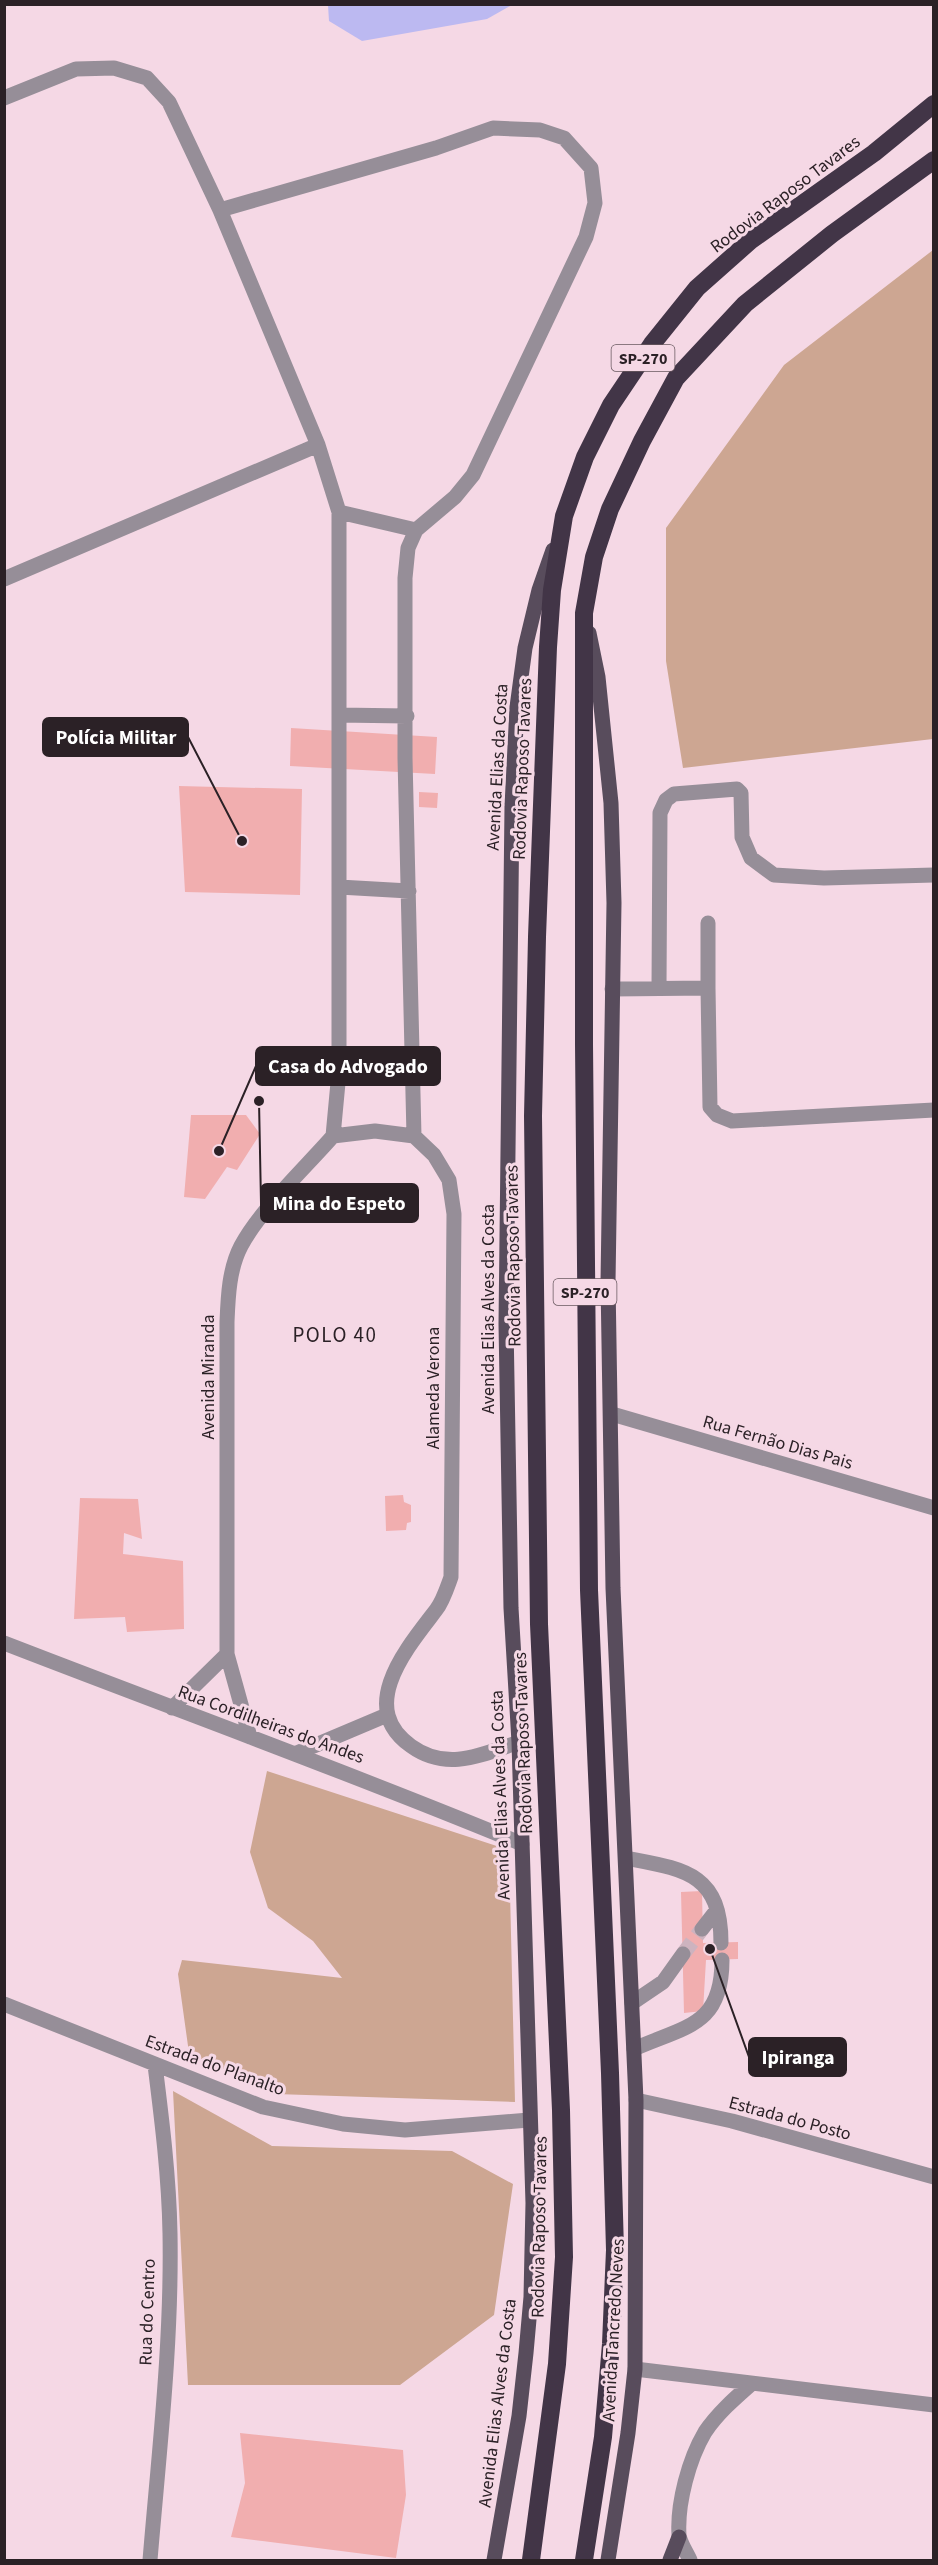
<svg xmlns="http://www.w3.org/2000/svg" width="938" height="2565" viewBox="0 0 938 2565" font-family="'Source Sans 3',sans-serif">
<style>
.green{fill:#cda692}
.water{fill:#bcb9f1}
.building{fill:#f1aeaf}
.lines{fill:none;stroke-linecap:round;stroke-linejoin:round}
.minor-tunnel{stroke:#cdb3bf;stroke-width:15;stroke-dasharray:15 8;stroke-linecap:butt}
.minor{stroke:#968e98;stroke-width:15}
.major{stroke:#584c5c;stroke-width:15}
.highway{stroke:#423547;stroke-width:18}
.labels{text-anchor:middle;stroke-width:6;stroke-linejoin:round;paint-order:stroke}
.shield{fill:#f5d8e5;stroke:#68585f;stroke-width:1.5}
.shield-label{font-size:16px;font-weight:bold;fill:#2b2126}
.street-label{font-size:18px;fill:#2b2126;stroke:#f5d8e5}
.quarter-label{font-size:21px;letter-spacing:1.5px;fill:#2b2126;stroke:#f5d8e5}
.leader{fill:none;stroke:#2b2126;stroke-width:2}
.callout-dot{fill:#2b2126;stroke:#f5d8e5;stroke-width:2}
.callout{fill:#2b2126;stroke:#2b2126;stroke-width:2}
.callout-label{font-size:20px;text-anchor:middle;font-weight:bold;fill:#fff}
</style>
<rect width="100%" height="100%" fill="#f5d8e5"/>
<!-- green -->
<path class="green" d="M 933,250 L 933,739 L 683,768 L 666,661 L 666,528 L 784,365 Z
M 267,1771 L 509,1850 L 515,2102 L 276,2094 L 189,2053 L 178,1974 L 182,1960 L 342,1978 L 313,1941 L 268,1908 L 250,1852 Z
M 173,2091 L 272,2146 L 452,2151 L 513,2184 L 494,2315 L 400,2385 L 188,2385 Z"/>
<!-- water -->
<path class="water" d="M 328,5 L 328,4 L 512,5 L 487,19 L 362,41 L 329,21 Z"/>
<!-- building -->
<path class="building" d="M 291,728 L 437,737 L 435,774 L 290,766 Z
M 179,786 L 302,789 L 300,895 L 185,892 Z
M 419,792 L 438,793 L 437,808 L 419,807 Z
M 191,1115 L 246,1115 L 260,1134 L 237,1170 L 227,1167 L 205,1199 L 184,1197 Z
M 403,1495 L 404,1502 L 411,1505 L 411,1522 L 407,1523 L 406,1530 L 386,1531 L 385,1496 Z
M 80,1498 L 138,1499 L 142,1539 L 124,1533 L 123,1554 L 183,1561 L 184,1629 L 127,1632 L 125,1617 L 74,1619 Z
M 702,1891 L 703,1943 L 738,1942 L 738,1959 L 706,1960 L 703,2011 L 684,2013 L 681,1892 Z
M 240,2433 L 403,2450 L 406,2495 L 396,2558 L 231,2537 L 245,2483 Z"/>
<g class="lines">
<!-- minor-tunnel -->
<path class="minor-tunnel" d="M 683,1954 L 702,1929"/>
<!-- minor -->
<path class="minor" d="M 4,98 L 76,69 L 114,68 L 147,78 L 169,102 L 220,210 L 318,445 L 339,512 L 339,1072 L 333,1136
M 220,210 L 436,148 L 493,128 L 540,130 L 564,138 L 591,168 L 595,203 L 586,237 L 473,475 L 455,497 L 416,530 L 408,548 L 405,578 L 405,758 L 414,1136
M 339,512 L 416,530
M 4,579 L 318,445
M 339,715 L 407,716
M 339,887 L 409,891
M 659,987 L 660,813 L 666,800 L 674,794 L 737,789 L 741,793 L 742,837 L 751,858 L 774,875 L 824,878 L 934,875
M 708,988 L 710,1107 L 717,1115 L 732,1121 L 934,1110
M 612,989 L 708,988 L 708,923
M 333,1136 L 375,1131 L 414,1136 L 434,1155 L 449,1180 L 454,1214 L 451,1577 C 447,1588 443,1601 436,1610 C 407,1648 356,1707 411,1746 C 447,1772 481,1755 519,1742
M 612,1414 L 934,1508
M 4,1643 C 177,1710 351,1773 522,1844
M 172,1708 L 227,1654
M 250,1737 L 227,1654 L 227,1322 C 228,1297 229,1269 241,1246 C 260,1210 306,1167 333,1136
M 297,1753 L 387,1715
M 626,1858 C 683,1869 721,1872 721,1943
M 702,1929 L 716,1911
M 632,2003 L 663,1982 L 683,1954
M 4,2004 L 263,2107 L 343,2124 L 405,2130 L 529,2120
M 634,2049 C 686,2026 722,2026 722,1960
M 636,2100 L 732,2121 L 934,2177
M 635,2369 L 934,2405
M 150,2560 C 159,2452 172,2342 170,2233 C 169,2177 162,2121 155,2065
M 690,2560 C 687,2553 680,2543 679,2535 C 677,2503 689,2459 705,2432 C 717,2414 734,2399 750,2385"/>
<!-- major -->
<path class="major" d="M 589,633 L 598,677 L 611,803 L 614,903 L 608,1282 L 613,1588 L 636,2100 L 635,2369 L 628,2433 L 608,2560
M 494,2560 L 519,2416 L 526,2353 L 531,2297 L 533,2203 L 519,1742 L 511,1608 L 506,1324 L 512,806 L 517,707 L 525,648 L 539,590 L 553,550
M 670,2560 L 679,2537"/>
<!-- highway -->
<path class="highway" d="M 531,2560 L 557,2364 L 564,2257 L 561,2110 L 539,1624 L 533,1116 L 537,937 L 548,647 L 552,590 L 564,516 L 585,457 L 611,405 L 652,344 L 697,288 L 750,241 L 874,153 L 934,104
M 584,2560 L 603,2437 L 611,2344 L 615,2250 L 610,2073 L 589,1590 L 584,1044 L 584,613 L 594,557 L 610,509 L 642,441 L 676,378 L 745,304 L 832,234 L 934,160"/>
</g>
<g class="labels">
<!-- shield labels -->
<g class="shield">
<rect x="611.5" y="345" width="63" height="26" rx="4.5"/>
<rect x="553.5" y="1279" width="63" height="26" rx="4.5"/>
</g>
<g class="shield-label">
<text x="643" y="364">SP-270</text>
<text x="585" y="1298">SP-270</text>
</g>
<!-- street labels -->
<g class="street-label">
<text transform="translate(785 194) rotate(-37)" y="6">Rodovia Raposo Tavares</text>
<text transform="translate(497 767) rotate(-87)" y="6">Avenida Elias da Costa</text>
<text transform="translate(522 769) rotate(-88)" y="6">Rodovia Raposo Tavares</text>
<text transform="translate(513 1256) rotate(-91)" y="6">Rodovia Raposo Tavares</text>
<text transform="translate(488 1309) rotate(-90)" y="6">Avenida Elias Alves da Costa</text>
<text transform="translate(208 1377) rotate(-90)" y="6">Avenida Miranda</text>
<text transform="translate(433 1388) rotate(-90)" y="6">Alameda Verona</text>
<text transform="translate(778 1442) rotate(16)" y="6">Rua Fernão Dias Pais</text>
<text transform="translate(271 1724) rotate(20)" y="6">Rua Cordilheiras do Andes</text>
<text transform="translate(523 1743) rotate(-92)" y="6">Rodovia Raposo Tavares</text>
<text transform="translate(500 1795) rotate(-92)" y="6">Avenida Elias Alves da Costa</text>
<text transform="translate(215 2065) rotate(20)" y="6">Estrada do Planalto</text>
<text transform="translate(790 2118) rotate(15)" y="6">Estrada do Posto</text>
<text transform="translate(539 2227) rotate(-89)" y="6">Rodovia Raposo Tavares</text>
<text transform="translate(147 2312) rotate(-88)" y="6">Rua do Centro</text>
<text transform="translate(613 2330) rotate(-87)" y="6">Avenida Tancredo Neves</text>
<text transform="translate(497 2403) rotate(-83)" y="6">Avenida Elias Alves da Costa</text>
</g>
<!-- quarter labels -->
<g class="quarter-label">
<text x="335" y="1342">POLO 40</text>
</g>
</g>
<!-- callouts -->
<path class="leader" d="M242 841L188 737M219 1151L256 1066M259 1101L261 1203M710 1949L749 2057"/>
<g class="callout-dot">
<circle cx="242" cy="841" r="6"/>
<circle cx="219" cy="1151" r="6"/>
<circle cx="259" cy="1101" r="6"/>
<circle cx="710" cy="1949" r="6"/>
</g>
<g class="callout">
<rect x="43" y="718" width="145" height="38" rx="6"/>
<rect x="256" y="1047" width="184" height="38" rx="6"/>
<rect x="261" y="1184" width="157" height="38" rx="6"/>
<rect x="749" y="2038" width="97" height="38" rx="6"/>
</g>
<g class="callout-label">
<text x="116" y="744">Polícia Militar</text>
<text x="348" y="1073">Casa do Advogado</text>
<text x="339" y="1210">Mina do Espeto</text>
<text x="798" y="2064">Ipiranga</text>
</g>
<!-- border -->
<rect width="938" height="2565" fill="none" stroke="#2b2126" stroke-width="12"/>
</svg>
